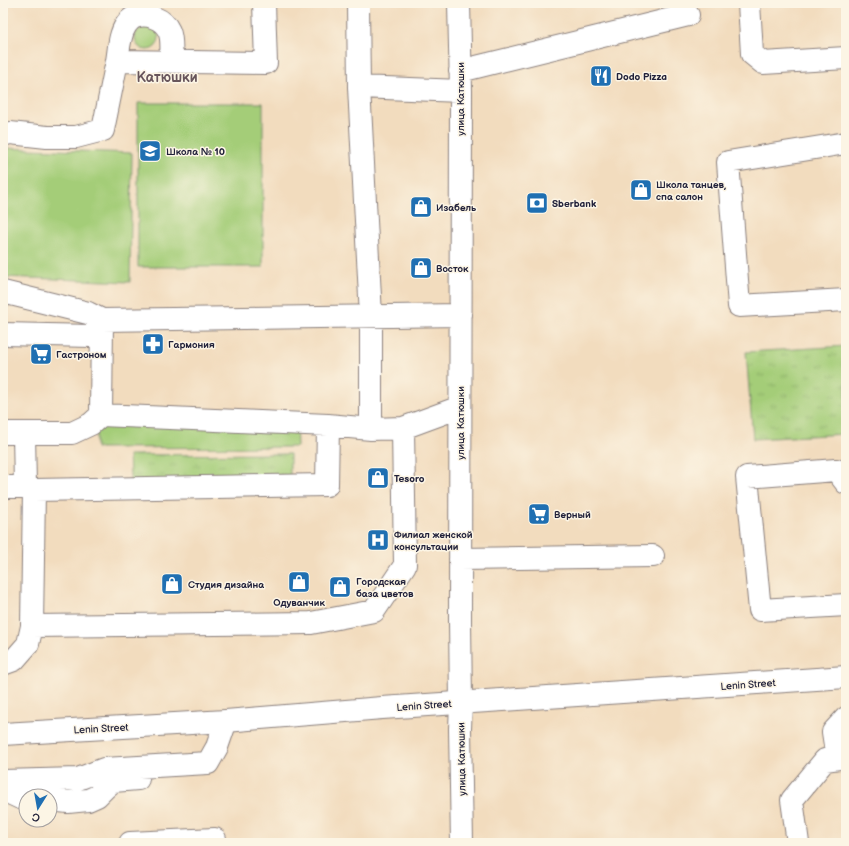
<svg xmlns="http://www.w3.org/2000/svg" width="849" height="846" viewBox="0 0 849 846" font-family="'Balsamiq Sans',sans-serif">
<style>
.green{fill:#a4cd78;stroke:#63785a}
.park{fill:url(#park-tufts);stroke:#63785a}
.lines{fill:none;stroke-linecap:round;stroke-linejoin:round}
.minor-casing{stroke:#8a7f7c;stroke-width:24}
.major-casing{stroke:#8a7f7c;stroke-width:24}
.minor{stroke:#fff;stroke-width:22}
.major{stroke:#fff;stroke-width:22}
.labels{text-anchor:middle;stroke-width:3;stroke-linejoin:round;paint-order:stroke}
.poi-label{font-size:10px;font-weight:bold;fill:#22223b;stroke:#fcf5e5;text-anchor:start}
.street-label{font-size:10px;fill:#22223b;stroke:#fcf5e5}
.district-label{font-size:14px;font-weight:bold;fill:#68565c;stroke:#fcf5e5}
</style>
<defs>
<pattern id="park-tufts" width="24" height="20" patternUnits="userSpaceOnUse"><rect width="24" height="20" fill="#a4cd78"/><path d="M3 7l-1-3M5 7V3M7 7l1-3M15 17l-1-3M17 17v-4M19 17l1-3" fill="none" stroke="#8db069"/></pattern>
</defs>
<rect width="100%" height="100%" fill="#fcf5e5"/>
<filter id="ink" filterUnits="userSpaceOnUse"><feTurbulence type="fractalNoise" baseFrequency=".025" numOctaves="2"/><feDisplacementMap in="SourceGraphic" scale="8" xChannelSelector="R" yChannelSelector="G"/><feConvolveMatrix kernelMatrix="1 2 1 2 8 2 1 2 1" color-interpolation-filters="sRGB"/></filter>
<filter id="wash" filterUnits="userSpaceOnUse"><feTurbulence type="fractalNoise" baseFrequency=".012" numOctaves="4" result="noise"/><feDisplacementMap in="SourceGraphic" scale="16" xChannelSelector="R" yChannelSelector="G"/><feGaussianBlur stdDeviation="0.9" result="paint"/><feColorMatrix in="noise" values="0 0 0 0 0 0 0 0 0 0 0 0 0 0 0 0 0 1.4 0 .05"/><feComposite in="paint" operator="in"/></filter>
<g filter="url(#wash)">
<rect width="100%" height="100%" fill="#f2dcbe"/>
<!-- green -->
<path class="green" d="M135 38a12 12 0 1 1 24 0a12 12 0 1 1-24 0Z
M 138,103 L 263,103 L 263,267 L 138,267 Z
M 3,148 L 132,153 L 130,282 L 3,277 Z
M 296,417 L 297,447 L 96,448 L 96,430 L 121,418 Z"/>
<!-- park -->
<path class="park" d="M 846,346 L 846,434 L 753,439 L 746,352 Z
M 290,454 L 290,494 L 131,494 L 129,455 Z"/>
</g>
<g filter="url(#ink)">
<g class="lines">
<!-- minor casing -->
<g class="minor-casing">
<path id="minor" d="M 358,3 L 359,87 L 371,316 L 371,429
M 459,3 L 461,91 L 460,621 L 461,703 L 460,729 L 462,843
M 749,3 L 752,54 L 763,63 L 846,58
M 117,61 C 119,50 119,35 126,25 C 128,22 132,18 135,17 C 147,13 163,18 169,31 C 173,40 171,52 171,61
M 460,71 L 688,15
M 359,87 L 461,91
M 3,135 L 10,133 L 47,137 L 76,137 L 103,130 L 117,61 L 266,63 L 264,3
M 846,143 L 728,162 L 739,306 L 846,300
M 3,292 L 88,313 L 102,320 L 101,415
M 3,334 L 92,336 L 102,320 L 461,315
M 3,433 L 72,433 L 91,424 L 101,415 L 328,425 L 371,429 L 403,428 L 460,407
M 24,433 L 25,487
M 846,483 L 836,470 L 747,477 L 760,610 L 846,605
M 3,487 L 25,487 L 34,490 L 327,485 L 328,425
M 34,490 L 32,626 L 311,623 L 374,611 L 405,565 L 403,428
M 460,559 L 653,556
M 3,664 L 14,660 L 28,644 L 32,626
M 837,758 L 833,732 L 846,718
M 3,781 L 78,779 L 104,769 L 208,763 L 217,747 L 226,721
M 3,790 L 20,798 L 26,798
M 50,800 L 68,802 L 88,800 L 97,796 L 105,788 L 113,781 L 138,779
M 130,843 L 215,839
M 798,843 L 792,800 L 825,760 L 846,757"/>
</g>
<!-- major casing -->
<g class="major-casing">
<path id="major" d="M 3,734 L 226,721 L 382,708 L 846,677"/>
</g>
<!-- minor -->
<use href="#minor" class="minor"/>
<!-- major -->
<use href="#major" class="major"/>
</g>
</g>
<!-- icons -->
<defs>
<g id="restaurant-square" transform="scale(1.15)"><rect x="-9" y="-9" width="18" height="18" rx="4" fill="#1f6fb2" stroke="#fcf5e5"/><path d="M-5-6h1v4h1v-4h1v4h1v-4h1v5L-1.5 .5V6h-2V.5L-5-1ZM5-6V6H3V1.5H1.5Q1.5-4 5-6Z" fill="#fff"/></g>
<g id="school-square" transform="scale(1.15)"><rect x="-9" y="-9" width="18" height="18" rx="4" fill="#1f6fb2" stroke="#fcf5e5"/><path d="M0-5L7-2L0 1L-7-2ZM-4 1L0 2.5L4 1V4Q0 6-4 4Z" fill="#fff"/></g>
<g id="shop-square" transform="scale(1.15)"><rect x="-9" y="-9" width="18" height="18" rx="4" fill="#1f6fb2" stroke="#fcf5e5"/><path d="M-5-2.5h2.3a2.7 3.5 0 0 1 5.4 0H5L5.5 6h-11ZM-1.5-2.5h3a1.5 2.3 0 0 0-3 0Z" fill="#fff"/></g>
<g id="bank-square" transform="scale(1.15)"><rect x="-9" y="-9" width="18" height="18" rx="4" fill="#1f6fb2" stroke="#fcf5e5"/><path d="M-6-4H6V4H-6ZM0-2.3a2.3 2.3 0 1 0 0 4.6a2.3 2.3 0 1 0 0-4.6Z" fill="#fff"/></g>
<g id="pharmacy-square" transform="scale(1.15)"><rect x="-9" y="-9" width="18" height="18" rx="4" fill="#1f6fb2" stroke="#fcf5e5"/><path d="M-2-6h4v4h4v4h-4v4h-4v-4h-4v-4h4Z" fill="#fff"/></g>
<g id="supermarket-square" transform="scale(1.15)"><rect x="-9" y="-9" width="18" height="18" rx="4" fill="#1f6fb2" stroke="#fcf5e5"/><path d="M-6-5.5h2.5l.6 2H6L4.5 2H-2.5L-4.4-4H-6ZM-1.5 3.2a1.3 1.3 0 1 0 .1 0ZM3 3.2a1.3 1.3 0 1 0 .1 0Z" fill="#fff"/></g>
<g id="hospital-square" transform="scale(1.15)"><rect x="-9" y="-9" width="18" height="18" rx="4" fill="#1f6fb2" stroke="#fcf5e5"/><path d="M-5-5h3v3.5h4V-5h3V5h-3V1.5h-4V5h-3Z" fill="#fff"/></g>
</defs>
<g fill-rule="evenodd">
<use href="#restaurant-square" x="601" y="76"/>
<use href="#school-square" x="150" y="151"/>
<use href="#shop-square" x="641" y="190"/>
<use href="#bank-square" x="537" y="203"/>
<use href="#shop-square" x="421" y="207"/>
<use href="#shop-square" x="421" y="268"/>
<use href="#pharmacy-square" x="153" y="344"/>
<use href="#supermarket-square" x="41" y="354"/>
<use href="#shop-square" x="378" y="478"/>
<use href="#supermarket-square" x="539" y="514"/>
<use href="#hospital-square" x="378" y="540"/>
<use href="#shop-square" x="299" y="582"/>
<use href="#shop-square" x="172" y="584"/>
<use href="#shop-square" x="340" y="587"/>
</g>
<g class="labels">
<!-- poi labels -->
<g class="poi-label">
<text x="616" y="80">Dodo Pizza</text>
<text x="166" y="155">Школа № 10</text>
<text x="656" y="188">Школа танцев,<tspan x="656" dy="12">спа салон</tspan></text>
<text x="552" y="207">Sberbank</text>
<text x="436" y="211">Изабель</text>
<text x="436" y="272">Восток</text>
<text x="168" y="348">Гармония</text>
<text x="56" y="358">Гастроном</text>
<text x="394" y="482">Tesoro</text>
<text x="554" y="518">Верный</text>
<text x="394" y="538">Филиал женской<tspan x="394" dy="12">консультации</tspan></text>
<text x="356" y="585">Городская<tspan x="356" dy="12">база цветов</tspan></text>
<text x="188" y="588">Студия дизайна</text>
<text x="299" y="606" text-anchor="middle">Одуванчик</text>
</g>
<!-- street labels -->
<g class="street-label">
<text transform="translate(460 99) rotate(-90)" y="4">улица Катюшки</text>
<text transform="translate(460 423) rotate(-90)" y="4">улица Катюшки</text>
<text transform="translate(748 684) rotate(-4)" y="4">Lenin Street</text>
<text transform="translate(424 705) rotate(-4)" y="4">Lenin Street</text>
<text transform="translate(101 728) rotate(-3)" y="4">Lenin Street</text>
<text transform="translate(461 759) rotate(-91)" y="4">улица Катюшки</text>
</g>
<!-- district labels -->
<g class="district-label">
<text x="167" y="82">Катюшки</text>
</g>
</g>
<!-- margin -->
<rect width="849" height="846" fill="none" stroke="#fcf5e5" stroke-width="16"/>
<!-- north arrow -->
<g transform="translate(38 808) rotate(191)"><circle r="19" fill="#fcf5e5" stroke="#a5a1a1"/>
<path d="M0-3L7 15L0 10L-7 15Z" fill="#1f6fb2"/>
<text y="-6" font-size="11" font-weight="bold" text-anchor="middle" fill="#22223b">С</text>
</g>
</svg>
